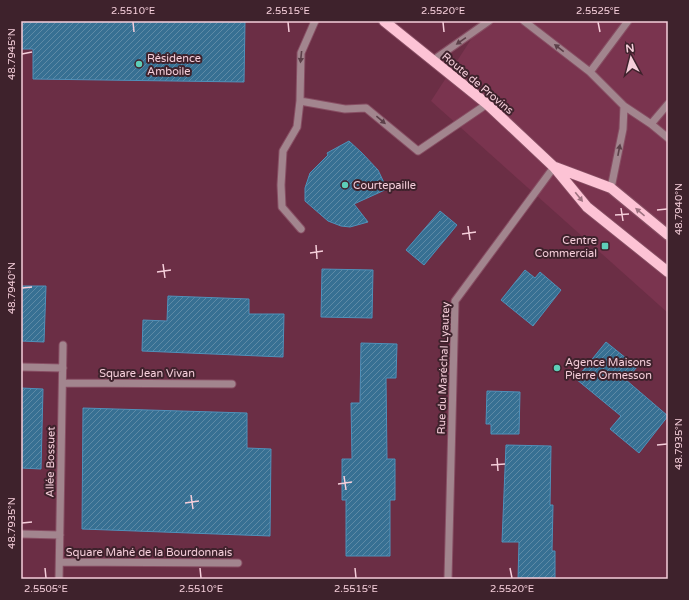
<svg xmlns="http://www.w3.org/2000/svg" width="689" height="600" viewBox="0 0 689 600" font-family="'Varela Round',sans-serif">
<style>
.built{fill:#7a344f}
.building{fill:url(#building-hatch);stroke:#4f91ba}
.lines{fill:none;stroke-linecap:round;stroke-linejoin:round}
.minor-casing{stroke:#874e63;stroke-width:9}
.major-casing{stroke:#874e63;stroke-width:12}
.minor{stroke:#a2858e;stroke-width:7}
.major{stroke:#fdc3d5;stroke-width:10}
.oneway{fill:#5c4049}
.oneway2{fill:#9e7280}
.ticks{fill:none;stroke:#f5ceda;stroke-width:1.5}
.poi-dot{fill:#5eceb8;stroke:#3e222c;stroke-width:1.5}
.labels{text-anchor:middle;stroke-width:4;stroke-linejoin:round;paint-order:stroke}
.poi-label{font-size:11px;fill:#f5ceda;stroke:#3e222c;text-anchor:start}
.street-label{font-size:11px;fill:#f5ceda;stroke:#3e222c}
.neatline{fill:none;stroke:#f5ceda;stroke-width:1.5}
.ticks-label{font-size:10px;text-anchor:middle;fill:#f5ceda}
</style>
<defs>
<pattern id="building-hatch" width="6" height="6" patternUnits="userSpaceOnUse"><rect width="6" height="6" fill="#377093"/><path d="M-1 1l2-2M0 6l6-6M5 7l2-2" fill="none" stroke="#5e8aa6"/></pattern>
</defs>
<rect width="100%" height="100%" fill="#6b2e45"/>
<!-- built -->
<path class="built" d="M 483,21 L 668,21 L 668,313 L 431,101 Z"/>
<!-- building -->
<path class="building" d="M 21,21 L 245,21 L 244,82 L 33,79 L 33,49 L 21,49 Z
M 349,141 L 362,153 L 378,170 L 387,189 L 354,204 L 368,222 L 350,227 L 341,226 L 328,221 L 305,201 L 305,188 L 310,173 L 328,155 L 327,153 Z
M 440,211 L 457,225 L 424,265 L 406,250 Z
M 322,269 L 373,270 L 372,318 L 321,317 Z
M 525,270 L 535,278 L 540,272 L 561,290 L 533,326 L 501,300 Z
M 21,286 L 46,286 L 44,342 L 21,341 Z
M 168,296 L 249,299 L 249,314 L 284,314 L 283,357 L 142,351 L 143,320 L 167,321 Z
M 606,342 L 637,367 L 626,380 L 668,416 L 639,453 L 610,429 L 621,416 L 576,379 Z
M 361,343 L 397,344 L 396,378 L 386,378 L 387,459 L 395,459 L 395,500 L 390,500 L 390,556 L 346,556 L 346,500 L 342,500 L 342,459 L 352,459 L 351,403 L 360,403 Z
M 21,388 L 43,389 L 41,469 L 21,468 Z
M 487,391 L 520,392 L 519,434 L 491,434 L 491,424 L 486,424 Z
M 83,408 L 247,413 L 247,448 L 271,449 L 270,536 L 82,529 Z
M 506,445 L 551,446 L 550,505 L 553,505 L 552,551 L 555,551 L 555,579 L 518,579 L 519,542 L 502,542 Z"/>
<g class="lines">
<!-- minor casing -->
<g class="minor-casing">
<path id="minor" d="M 315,21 L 301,53 L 300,101 L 345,109 L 366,108 L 418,151 L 487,104
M 524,21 L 590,72 L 624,106 L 651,124 L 668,104
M 432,61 L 489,21
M 590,72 L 628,21
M 300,101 L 297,127 L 283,151 L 281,185 L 282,207 L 301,229
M 651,124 L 668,138
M 611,188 L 623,129 L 624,106
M 21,367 L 63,368
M 63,383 L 232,384
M 21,534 L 60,535
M 60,562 L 238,563
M 59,579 L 63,345
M 448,579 L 455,301 L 554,167"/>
</g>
<!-- major casing -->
<g class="major-casing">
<path id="major" d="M 384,21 L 487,104 L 554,167 L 587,207 L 668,272
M 555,167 L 611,188 L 668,235"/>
</g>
<!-- minor -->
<use href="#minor" class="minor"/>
<!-- major -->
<use href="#major" class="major"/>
</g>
<!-- one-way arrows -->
<defs><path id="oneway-solid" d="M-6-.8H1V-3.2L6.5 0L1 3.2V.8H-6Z"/></defs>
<g class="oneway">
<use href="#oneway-solid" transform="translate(461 41) rotate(145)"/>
<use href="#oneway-solid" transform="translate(559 48) rotate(-142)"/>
<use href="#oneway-solid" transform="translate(301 57) rotate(96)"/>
<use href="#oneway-solid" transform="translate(381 120) rotate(40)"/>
<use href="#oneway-solid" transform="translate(619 150) rotate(-79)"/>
</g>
<g class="oneway2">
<use href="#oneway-solid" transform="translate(579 197) rotate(51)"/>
<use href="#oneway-solid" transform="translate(640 212) rotate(-140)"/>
</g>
<!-- ticks -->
<path class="ticks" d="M 133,22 L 134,32M 288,22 L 289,32M 443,22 L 444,32M 598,22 L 600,32M 22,54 L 32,52M 621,208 L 623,221M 657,210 L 667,209M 615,215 L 629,214M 468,226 L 470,240M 462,234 L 476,232M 316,245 L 317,259M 310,253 L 323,251M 163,264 L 165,278M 157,272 L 171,270M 22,288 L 32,287M 657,445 L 667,444M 497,458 L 498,471M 491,465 L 505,464M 344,476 L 346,490M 338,484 L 352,482M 191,495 L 193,509M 185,503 L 199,501M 22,523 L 32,522M 45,568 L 46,578M 200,568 L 201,578M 355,568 L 356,578M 510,568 L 512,578"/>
<!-- markers -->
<g class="poi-dot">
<circle cx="139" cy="64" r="4"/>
<circle cx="345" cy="185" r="4"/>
<rect x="601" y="242" width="8" height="8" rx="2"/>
<circle cx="557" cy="368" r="4"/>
</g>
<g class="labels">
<!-- poi labels -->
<g class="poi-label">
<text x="147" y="62">Résidence<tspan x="147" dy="13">Amboile</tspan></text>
<text x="353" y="189">Courtepaille</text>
<text x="597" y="244" text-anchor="end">Centre<tspan x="597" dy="13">Commercial</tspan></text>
<text x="565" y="366">Agence Maisons<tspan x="565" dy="13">Pierre Ormesson</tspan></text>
</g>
<!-- street labels -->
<g class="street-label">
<text transform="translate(478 83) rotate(40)" y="4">Route de Provins</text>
<text transform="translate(443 368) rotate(-88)" y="4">Rue du Maréchal Lyautey</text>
<text x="147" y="377">Square Jean Vivan</text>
<text transform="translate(50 462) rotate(-89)" y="4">Allée Bossuet</text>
<text x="149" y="556">Square Mahé de la Bourdonnais</text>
</g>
</g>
<!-- border -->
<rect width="689" height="600" fill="none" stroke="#3e222c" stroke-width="44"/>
<!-- north arrow -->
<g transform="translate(631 58) rotate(353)" stroke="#3e222c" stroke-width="3" paint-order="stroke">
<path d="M0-3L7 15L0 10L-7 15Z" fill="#f5ceda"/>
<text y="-6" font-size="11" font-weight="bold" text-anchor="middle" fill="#f5ceda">N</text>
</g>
<rect x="22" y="22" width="645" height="556" class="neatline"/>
<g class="ticks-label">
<text x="133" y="14">2.5510°E</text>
<text x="288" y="14">2.5515°E</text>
<text x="443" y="14">2.5520°E</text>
<text x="598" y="14">2.5525°E</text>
<text transform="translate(11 54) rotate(-90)" y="4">48.7945°N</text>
<text transform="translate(678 209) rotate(-90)" y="4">48.7940°N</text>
<text transform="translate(11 288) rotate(-90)" y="4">48.7940°N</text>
<text transform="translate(678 444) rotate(-90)" y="4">48.7935°N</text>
<text transform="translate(11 523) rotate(-90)" y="4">48.7935°N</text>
<text x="46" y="592">2.5505°E</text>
<text x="201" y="592">2.5510°E</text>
<text x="356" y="592">2.5515°E</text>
<text x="512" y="592">2.5520°E</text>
</g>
</svg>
